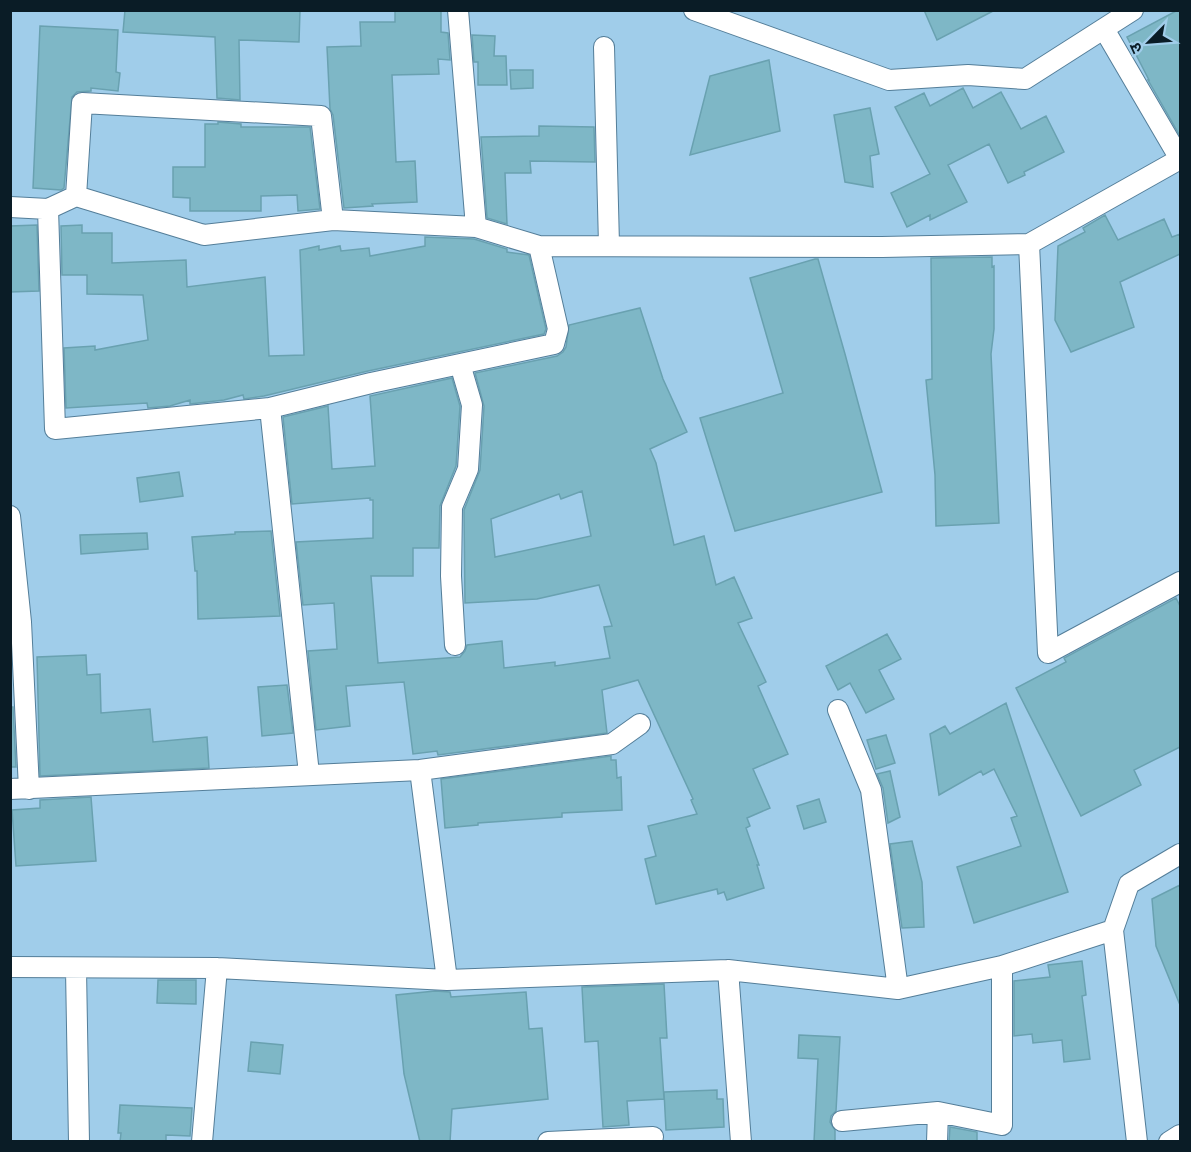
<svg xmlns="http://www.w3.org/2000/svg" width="1191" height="1152" viewBox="0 0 1191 1152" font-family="'Space Grotesk','Noto Sans Devanagari',sans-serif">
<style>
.building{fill:#7eb7c6;stroke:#69a1b0;stroke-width:1.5;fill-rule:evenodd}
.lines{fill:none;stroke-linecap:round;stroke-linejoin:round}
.minor-casing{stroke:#547e99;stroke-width:22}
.minor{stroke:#fff;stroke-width:20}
</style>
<rect width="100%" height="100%" fill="#a0cdea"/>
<!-- building -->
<path class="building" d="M 125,10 L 300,10 L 299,42 L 239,40 L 240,100 L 217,98 L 215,37 L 123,32 Z
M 395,10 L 441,10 L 441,32 L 448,33 L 450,60 L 438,59 L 439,74 L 392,75 L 396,162 L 415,161 L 417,202 L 372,204 L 373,206 L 344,208 L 333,115 L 330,109 L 327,47 L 361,46 L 360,22 L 395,22 Z
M 924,10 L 995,10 L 937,40 Z
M 1178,10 L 1180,10 L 1180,136 L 1148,80 L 1149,80 L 1127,37 Z
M 40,26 L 118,30 L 116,72 L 120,73 L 118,91 L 91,88 L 91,91 L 77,92 L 72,97 L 64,188 L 61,190 L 33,188 Z
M 472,35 L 495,36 L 494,56 L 506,56 L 507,85 L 478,85 L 478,62 L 474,62 Z
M 769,60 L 780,131 L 690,155 L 710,76 Z
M 510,70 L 533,70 L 533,88 L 511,89 Z
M 963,88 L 973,108 L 1001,92 L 1021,129 L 1046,116 L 1064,152 L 1024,172 L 1025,175 L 1008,183 L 989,144 L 948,165 L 967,202 L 930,220 L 930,215 L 907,227 L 891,193 L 930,174 L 895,107 L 924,93 L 930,106 Z
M 870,108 L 879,154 L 870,156 L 873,187 L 845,182 L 834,115 Z
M 218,122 L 241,124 L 241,127 L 310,127 L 320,209 L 298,211 L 297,195 L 261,196 L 261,211 L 190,211 L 190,198 L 173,197 L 173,167 L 205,167 L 205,124 L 218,124 Z
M 539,126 L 594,127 L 595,162 L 530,161 L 531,173 L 505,173 L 507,224 L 487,218 L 481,137 L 539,136 Z
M 1105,215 L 1118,240 L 1164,219 L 1172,237 L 1180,234 L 1180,254 L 1120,282 L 1134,327 L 1071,352 L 1055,320 L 1058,246 L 1085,232 L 1083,228 Z
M 37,225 L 39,291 L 10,292 L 10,226 Z
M 82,225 L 82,233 L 112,233 L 112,263 L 186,260 L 187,287 L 265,277 L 269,356 L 304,355 L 300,250 L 319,246 L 319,250 L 340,246 L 341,251 L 369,248 L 370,256 L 425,246 L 425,237 L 474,239 L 507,249 L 507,252 L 529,255 L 546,329 L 544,334 L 368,371 L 264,396 L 244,399 L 243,395 L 224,400 L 190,404 L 190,400 L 170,406 L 148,408 L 147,403 L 66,408 L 64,348 L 95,346 L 95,350 L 148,340 L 143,295 L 87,294 L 87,275 L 62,275 L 61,226 Z
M 992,257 L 992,267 L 994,266 L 994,329 L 991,354 L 999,523 L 936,526 L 935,475 L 926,380 L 932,379 L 931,258 Z
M 815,259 L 818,259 L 845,354 L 882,492 L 735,531 L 700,418 L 783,393 L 750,278 Z
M 640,308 L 663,379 L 687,432 L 650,449 L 656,463 L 674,545 L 704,536 L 716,585 L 734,577 L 752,618 L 738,623 L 766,682 L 758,686 L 788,754 L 753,769 L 770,808 L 747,818 L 750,826 L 746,828 L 759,865 L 757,865 L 764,888 L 727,900 L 724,892 L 718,894 L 717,889 L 656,904 L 645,859 L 656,856 L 648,826 L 697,814 L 691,800 L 693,799 L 638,680 L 602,690 L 607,733 L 438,755 L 437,751 L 413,754 L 404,682 L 346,686 L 350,726 L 316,730 L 308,651 L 337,649 L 334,603 L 303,605 L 296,542 L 373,538 L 373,500 L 370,500 L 370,498 L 292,504 L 283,417 L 328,406 L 332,469 L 375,466 L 370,396 L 452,378 L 460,406 L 456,466 L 440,506 L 439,548 L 413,548 L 413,576 L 371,576 L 378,663 L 460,657 L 465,651 L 467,645 L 502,641 L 504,668 L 555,662 L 555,666 L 610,658 L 604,627 L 612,626 L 599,585 L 537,599 L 465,603 L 464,510 L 480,470 L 484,406 L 475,373 L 557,356 L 563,352 L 566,347 L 569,325 ZM 582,491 L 591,536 L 495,557 L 491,519 L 559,494 L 561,499 Z
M 179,472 L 183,496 L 140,502 L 137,478 Z
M 271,531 L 280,616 L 198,619 L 197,571 L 195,571 L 192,537 L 235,534 L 235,532 Z
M 147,533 L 148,549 L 81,554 L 80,535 Z
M 1176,598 L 1180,606 L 1180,747 L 1134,770 L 1141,785 L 1081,816 L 1016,688 L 1066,662 L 1064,658 Z
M 887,634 L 901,659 L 879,670 L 894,699 L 866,713 L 850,683 L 838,690 L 826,666 Z
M 86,655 L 87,675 L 100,674 L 101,713 L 150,709 L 153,742 L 207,737 L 209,768 L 40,776 L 37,657 Z
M 287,685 L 293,733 L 262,736 L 258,687 Z
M 1006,703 L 1068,892 L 974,923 L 957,867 L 1021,846 L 1011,818 L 1017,816 L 994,769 L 983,775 L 981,771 L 939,795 L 930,734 L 945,726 L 950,734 Z
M 10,707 L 13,707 L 16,767 L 10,767 Z
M 886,735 L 895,763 L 876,769 L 867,740 Z
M 611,756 L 611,760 L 616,760 L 617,778 L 621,777 L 622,810 L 562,813 L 562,817 L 478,823 L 478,825 L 445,828 L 441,779 Z
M 890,771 L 900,817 L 888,823 L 883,788 L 877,774 Z
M 91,797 L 96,861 L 16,866 L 12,810 L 40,808 L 40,800 Z
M 819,799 L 826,822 L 804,829 L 797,806 Z
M 912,841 L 922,882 L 924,927 L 902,928 L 890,844 Z
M 1180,885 L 1180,1005 L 1156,946 L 1152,899 Z
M 1082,961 L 1086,995 L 1082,996 L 1090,1059 L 1064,1062 L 1062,1040 L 1033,1043 L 1032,1034 L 1014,1036 L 1014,981 L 1050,977 L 1048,965 Z
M 158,980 L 196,980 L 196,1004 L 157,1003 Z
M 664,984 L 667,1038 L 660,1038 L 664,1099 L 627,1101 L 629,1125 L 603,1127 L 598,1041 L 585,1042 L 582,987 Z
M 435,991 L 450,992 L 451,997 L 526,992 L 529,1029 L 542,1028 L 548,1099 L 452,1109 L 450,1142 L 420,1142 L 404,1074 L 396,995 Z
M 799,1035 L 840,1037 L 836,1111 L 831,1116 L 830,1122 L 835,1130 L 835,1142 L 814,1142 L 818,1059 L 798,1058 Z
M 251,1042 L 283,1045 L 280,1074 L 248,1071 Z
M 717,1090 L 717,1099 L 723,1099 L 724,1127 L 666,1130 L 664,1092 Z
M 120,1105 L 192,1108 L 190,1136 L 166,1135 L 166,1142 L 120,1142 L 121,1133 L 118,1133 Z
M 950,1127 L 977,1132 L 977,1142 L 949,1142 Z"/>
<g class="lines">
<!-- minor casing -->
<g class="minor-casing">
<path id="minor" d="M 458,10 L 476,227
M 694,10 L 889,80 L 968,75 L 1025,79 L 1133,10
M 1104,29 L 1180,159
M 604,47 L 609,245
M 76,196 L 82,103 L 321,116 L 333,220
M 10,207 L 48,209 L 76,196 L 204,235 L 333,220 L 476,227 L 539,246 L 882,247 L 1029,244 L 1180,159
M 48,209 L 55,429 L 270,408 L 371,383 L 554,344 L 558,329 L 539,246
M 1029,244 L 1048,653 L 1180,582
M 270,408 L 309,774
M 10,516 L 21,622 L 29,789
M 455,645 L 451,576 L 452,507 L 468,469 L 472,405 L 460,364
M 838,710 L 871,790 L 898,989
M 420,770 L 447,980
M 10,789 L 420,770 L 612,744 L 640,724
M 10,967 L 217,968 L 447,980 L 728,970 L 898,989 L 1002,966 L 1113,930
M 76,969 L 79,1142
M 728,970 L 741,1142
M 842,1121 L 938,1112 L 1002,1125 L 1002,966
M 202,1142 L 217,968
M 548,1142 L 653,1137
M 937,1142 L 938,1112
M 1137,1142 L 1113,930 L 1129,884 L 1180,854
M 1169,1142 L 1180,1135"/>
</g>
<!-- minor -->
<use href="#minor" class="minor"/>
</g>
<!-- border -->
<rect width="1191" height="1152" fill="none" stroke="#0a1c26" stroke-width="24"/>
<!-- north arrow -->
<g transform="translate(1149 42) rotate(245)" stroke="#a0cdea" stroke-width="4.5" paint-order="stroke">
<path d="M0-4.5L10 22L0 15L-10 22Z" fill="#0a1c26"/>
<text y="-9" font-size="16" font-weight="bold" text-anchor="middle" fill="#0a1c26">उ</text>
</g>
</svg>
